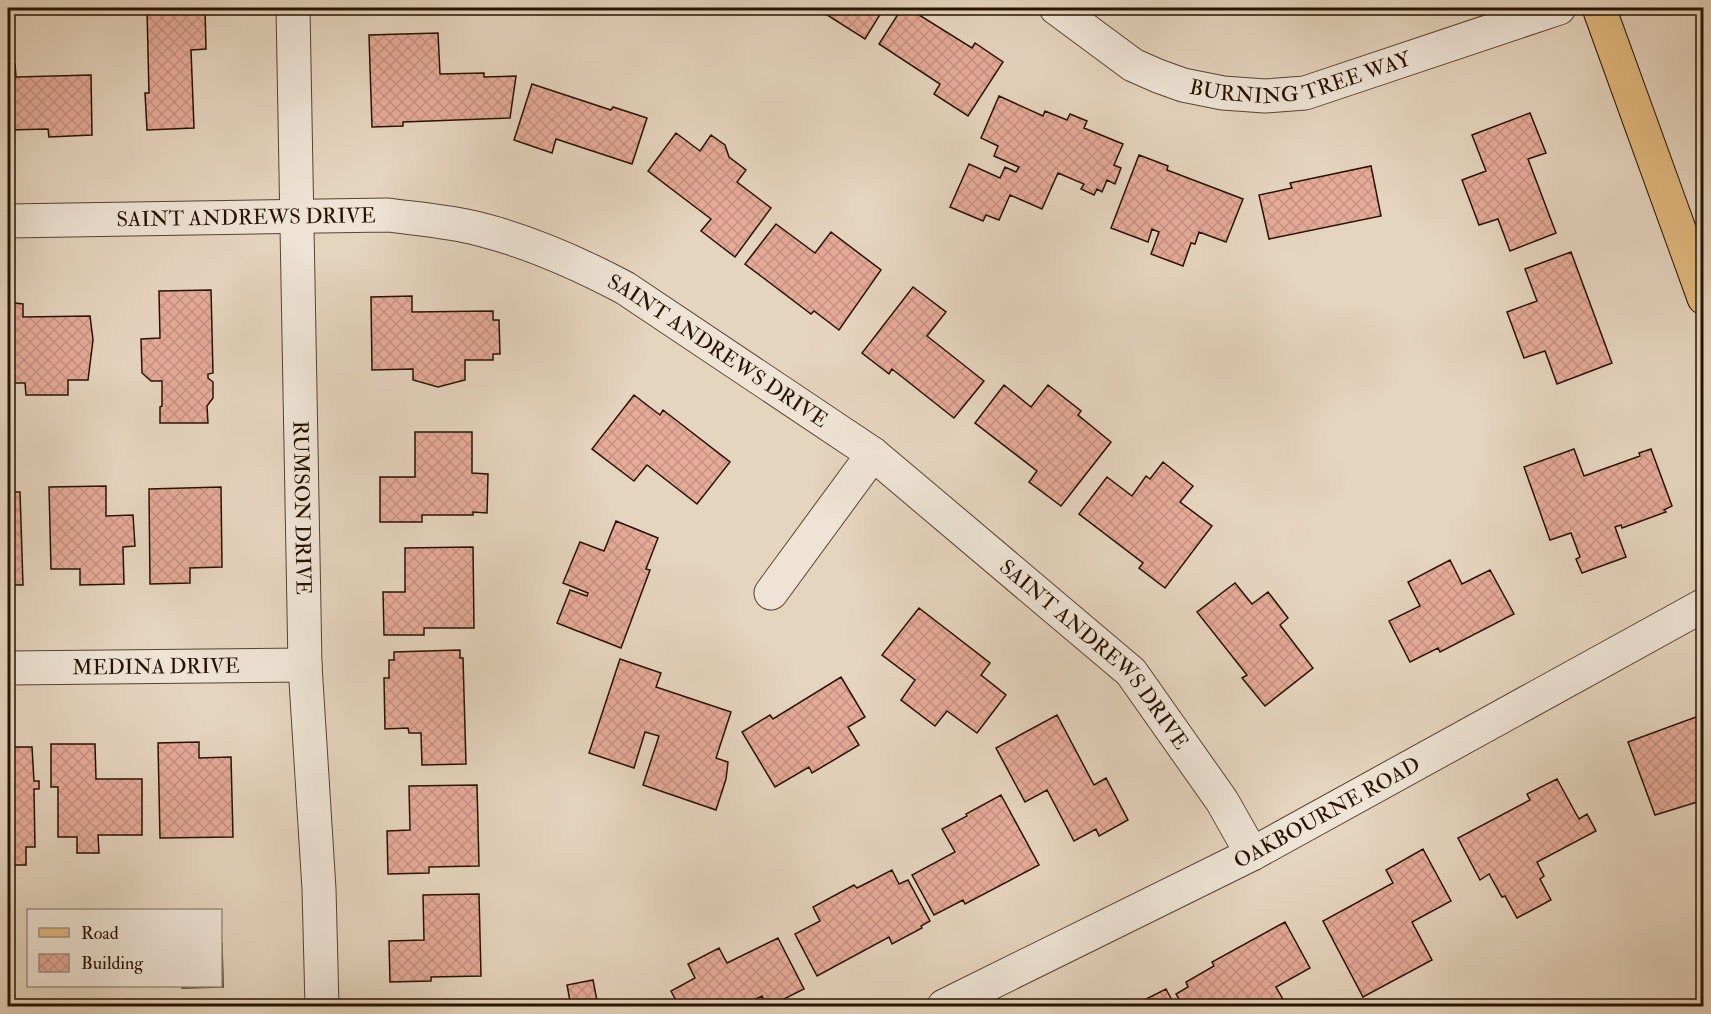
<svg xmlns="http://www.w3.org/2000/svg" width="1711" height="1014" viewBox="0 0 1711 1014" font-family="'IM FELL Double Pica',serif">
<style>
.building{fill:url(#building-cross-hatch);stroke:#271300;stroke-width:1.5}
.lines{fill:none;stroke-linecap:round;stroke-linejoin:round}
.minor-casing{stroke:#564330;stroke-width:35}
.major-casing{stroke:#271300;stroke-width:35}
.minor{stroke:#eee3d5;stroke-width:33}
.major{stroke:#e2ba7f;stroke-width:33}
.labels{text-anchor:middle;stroke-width:6;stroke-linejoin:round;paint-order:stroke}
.street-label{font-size:21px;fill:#271300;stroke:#eee3d5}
</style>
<defs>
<pattern id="building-cross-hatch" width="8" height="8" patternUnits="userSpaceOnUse" patternTransform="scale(1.5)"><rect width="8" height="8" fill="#e6aa99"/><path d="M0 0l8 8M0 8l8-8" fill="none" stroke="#c59182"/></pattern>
</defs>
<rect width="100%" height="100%" fill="#e5d4be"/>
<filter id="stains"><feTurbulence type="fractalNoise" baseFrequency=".00333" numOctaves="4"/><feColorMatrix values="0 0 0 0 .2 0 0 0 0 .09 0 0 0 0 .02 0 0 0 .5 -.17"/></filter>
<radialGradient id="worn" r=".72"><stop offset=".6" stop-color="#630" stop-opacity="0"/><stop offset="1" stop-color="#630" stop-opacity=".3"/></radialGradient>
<!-- building -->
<path class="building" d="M 816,8 L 884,8 L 865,39 Z
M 902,8 L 908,8 L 972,48 L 975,43 L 1003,62 L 968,116 L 934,94 L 940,84 L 879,44 Z
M 205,9 L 206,49 L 191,50 L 194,128 L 147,130 L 145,93 L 149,93 L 147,10 Z
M 438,33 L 440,74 L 484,73 L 484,77 L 516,76 L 510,118 L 403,122 L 403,126 L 372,127 L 369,35 Z
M 8,64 L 15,64 L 16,77 L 91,75 L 92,135 L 49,137 L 48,129 L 8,130 Z
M 532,84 L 611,110 L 613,107 L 647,118 L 632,164 L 556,139 L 552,153 L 514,140 Z
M 999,96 L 1043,116 L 1045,111 L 1067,120 L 1070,114 L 1087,121 L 1084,128 L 1123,144 L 1114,165 L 1121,168 L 1115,184 L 1107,180 L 1102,192 L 1097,189 L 1094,195 L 1081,189 L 1084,184 L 1058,173 L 1042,209 L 1010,195 L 999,220 L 986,215 L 983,221 L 950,207 L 969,164 L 1000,178 L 1005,167 L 1016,172 L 1019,167 L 994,156 L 998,146 L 981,138 Z
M 1530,113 L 1546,153 L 1528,159 L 1556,233 L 1510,251 L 1498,219 L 1479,225 L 1462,180 L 1486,171 L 1472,135 Z
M 676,133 L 700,151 L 711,135 L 725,145 L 729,157 L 746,170 L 737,182 L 771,208 L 735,257 L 701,231 L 711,219 L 648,171 Z
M 1139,155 L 1168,166 L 1167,170 L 1243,199 L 1226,242 L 1199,232 L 1195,244 L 1191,243 L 1183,266 L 1151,254 L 1159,232 L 1152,229 L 1148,242 L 1111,228 Z
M 1371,166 L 1381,216 L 1269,239 L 1259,195 L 1292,188 L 1290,183 Z
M 776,224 L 815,253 L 831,232 L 881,270 L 839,330 L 814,311 L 811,314 L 745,264 Z
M 1571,252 L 1612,363 L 1557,384 L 1545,351 L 1524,358 L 1507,312 L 1537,301 L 1525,269 Z
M 913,287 L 946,312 L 927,336 L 984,381 L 954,418 L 892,369 L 889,374 L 862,353 Z
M 211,290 L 213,373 L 208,374 L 208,378 L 213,382 L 213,398 L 207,406 L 208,423 L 160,423 L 160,407 L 162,406 L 162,381 L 151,381 L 142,373 L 141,339 L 160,338 L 159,291 Z
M 412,296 L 412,312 L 493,311 L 493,320 L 499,320 L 500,354 L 493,354 L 493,360 L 465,360 L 465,380 L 438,387 L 413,380 L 413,369 L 372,370 L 371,297 Z
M 8,302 L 23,304 L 23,317 L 90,316 L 93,340 L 88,380 L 68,380 L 68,395 L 26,395 L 25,383 L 8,383 Z
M 1004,385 L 1031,407 L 1048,385 L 1081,411 L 1078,415 L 1111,442 L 1061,506 L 1029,482 L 1037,471 L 975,423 Z
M 634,395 L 660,415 L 663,410 L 730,462 L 697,504 L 647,465 L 634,481 L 592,449 Z
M 415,432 L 472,432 L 472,473 L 488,474 L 487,513 L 473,512 L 473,515 L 422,515 L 422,522 L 380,522 L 380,477 L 415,477 Z
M 1574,449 L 1584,476 L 1640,456 L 1639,453 L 1651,449 L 1672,506 L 1664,510 L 1666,512 L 1622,528 L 1621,525 L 1615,527 L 1626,557 L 1582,573 L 1576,559 L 1580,557 L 1571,533 L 1550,540 L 1524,467 Z
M 1163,462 L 1193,486 L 1180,502 L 1212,526 L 1165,588 L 1139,568 L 1143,563 L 1079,514 L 1107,477 L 1132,496 L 1146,476 L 1150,479 Z
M 106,486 L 106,516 L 133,515 L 135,546 L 123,547 L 124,584 L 80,585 L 80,569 L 51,569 L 49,487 Z
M 221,487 L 222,567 L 190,568 L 190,583 L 150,584 L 149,489 Z
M 8,492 L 20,492 L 23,585 L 8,585 Z
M 616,521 L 658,538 L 646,569 L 650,570 L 621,648 L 557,623 L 570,590 L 587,596 L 588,593 L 563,583 L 580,542 L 604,551 Z
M 473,547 L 474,628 L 424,628 L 424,635 L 384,635 L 383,592 L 405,592 L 405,548 Z
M 1450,560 L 1462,584 L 1490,570 L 1514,614 L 1440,652 L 1438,648 L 1410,662 L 1389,621 L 1420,606 L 1408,582 Z
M 1235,583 L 1252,604 L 1268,592 L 1288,618 L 1280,625 L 1313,668 L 1265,706 L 1242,678 L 1247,675 L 1197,612 Z
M 919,608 L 990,663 L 981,675 L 1006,695 L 977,733 L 947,711 L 935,726 L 901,700 L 915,680 L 882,655 Z
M 460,650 L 460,658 L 463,658 L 466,764 L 422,765 L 421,733 L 409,733 L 408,728 L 385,729 L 384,678 L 389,678 L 389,660 L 394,660 L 394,652 Z
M 620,659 L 661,673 L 656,687 L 731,712 L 716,758 L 728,762 L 726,779 L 716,810 L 643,785 L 659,736 L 645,732 L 634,768 L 589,753 Z
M 841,677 L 865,717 L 848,727 L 859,745 L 812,773 L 809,767 L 775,787 L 742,732 L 770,715 L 773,719 Z
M 1704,714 L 1704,800 L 1655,815 L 1628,742 Z
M 1057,715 L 1094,785 L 1106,778 L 1128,820 L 1099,836 L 1096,829 L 1074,841 L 1047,790 L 1025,802 L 996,748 Z
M 199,742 L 199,758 L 231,757 L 233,837 L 160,838 L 158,743 Z
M 51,744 L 95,744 L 96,779 L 142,779 L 142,835 L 98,835 L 99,853 L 77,853 L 77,837 L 58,837 L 58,787 L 51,787 Z
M 8,747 L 32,747 L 34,781 L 39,781 L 39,789 L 34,789 L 35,847 L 26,847 L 26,865 L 8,865 Z
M 1557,779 L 1579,819 L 1587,814 L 1596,831 L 1537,862 L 1544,876 L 1540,879 L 1551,900 L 1517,918 L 1505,896 L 1502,897 L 1489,874 L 1480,880 L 1458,838 L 1530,800 L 1527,794 Z
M 477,785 L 479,866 L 429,867 L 429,873 L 388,874 L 387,831 L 410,830 L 409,786 Z
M 1001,795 L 1039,865 L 965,904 L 963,900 L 934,915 L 912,875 L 955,852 L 942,829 L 967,816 L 966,814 Z
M 1423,849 L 1451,901 L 1412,922 L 1432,960 L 1363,997 L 1323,921 L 1393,883 L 1386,870 Z
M 892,870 L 899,884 L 908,880 L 930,921 L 921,926 L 922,928 L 892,944 L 889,937 L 817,976 L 795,934 L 820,921 L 813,907 L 854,885 L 857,888 Z
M 479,894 L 481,976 L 431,977 L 431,981 L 390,982 L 389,941 L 424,940 L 423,895 Z
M 1285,922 L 1310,968 L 1276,987 L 1285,1003 L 1279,1006 L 1183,1006 L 1176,994 L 1188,987 L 1186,982 L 1214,966 L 1212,962 Z
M 778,938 L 804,989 L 770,1006 L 767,1006 L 762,996 L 742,1006 L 679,1006 L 671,991 L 695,978 L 688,964 L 719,948 L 727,963 Z
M 220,943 L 222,943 L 223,987 L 182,988 L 182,986 L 220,986 Z
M 593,980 L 598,1006 L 571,1006 L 567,985 Z
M 1166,989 L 1175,1006 L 1137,1006 L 1136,1004 Z"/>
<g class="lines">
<!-- minor casing -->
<g class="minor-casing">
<g id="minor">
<path id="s1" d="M 293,8 L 305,665 L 319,889 L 322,1006"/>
<path id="s2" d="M 1056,8 L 1133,65 L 1158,76 L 1183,85 L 1223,93 L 1265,96 L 1305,93 L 1559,8"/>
<path id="s3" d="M 8,221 L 388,215 C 418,219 449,221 479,229 C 531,242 578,263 625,288 L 873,454 L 1131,672 L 1222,801 L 1252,854"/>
<path d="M 771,593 L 873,454"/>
<path id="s4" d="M 8,668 L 305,665"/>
<path id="s5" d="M 944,1006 L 1252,854 L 1704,605"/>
</g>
</g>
<!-- major casing -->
<g class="major-casing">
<path id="major" d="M 1599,8 L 1704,298"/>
</g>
<!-- minor -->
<use href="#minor" class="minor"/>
<!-- major -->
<use href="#major" class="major"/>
</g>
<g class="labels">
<!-- street labels -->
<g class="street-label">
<text dy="7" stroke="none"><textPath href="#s2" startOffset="270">BURNING TREE WAY</textPath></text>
<text dy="7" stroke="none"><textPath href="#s3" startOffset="238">SAINT ANDREWS DRIVE</textPath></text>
<text dy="7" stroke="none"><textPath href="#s3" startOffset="742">SAINT ANDREWS DRIVE</textPath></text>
<text dy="7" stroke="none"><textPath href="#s1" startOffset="500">RUMSON DRIVE</textPath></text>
<text dy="7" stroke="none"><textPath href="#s3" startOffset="1228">SAINT ANDREWS DRIVE</textPath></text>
<text dy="7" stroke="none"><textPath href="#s4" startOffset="148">MEDINA DRIVE</textPath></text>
<text dy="7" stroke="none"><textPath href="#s5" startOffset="429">OAKBOURNE ROAD</textPath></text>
</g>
</g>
<!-- margin -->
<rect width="1711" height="1014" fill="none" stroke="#e5d4be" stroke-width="30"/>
<rect x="9" y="9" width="1693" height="996" fill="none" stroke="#271300" stroke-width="3"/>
<rect x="15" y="15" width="1681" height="984" fill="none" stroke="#271300" stroke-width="1.5"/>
<!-- legend -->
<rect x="27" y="909" width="195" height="78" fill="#eee3d5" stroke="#9e9080" stroke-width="1.5"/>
<rect x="39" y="928" width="30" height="9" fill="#e2ba7f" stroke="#9e9080" stroke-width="1.5"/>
<text x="81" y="939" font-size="18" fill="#271300">Road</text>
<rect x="39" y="954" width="30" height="18" fill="url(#building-cross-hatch)" stroke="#9e9080" stroke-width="1.5"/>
<text x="81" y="969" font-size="18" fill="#271300">Building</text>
<rect width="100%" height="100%" filter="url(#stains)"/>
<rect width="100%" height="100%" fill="url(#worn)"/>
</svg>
